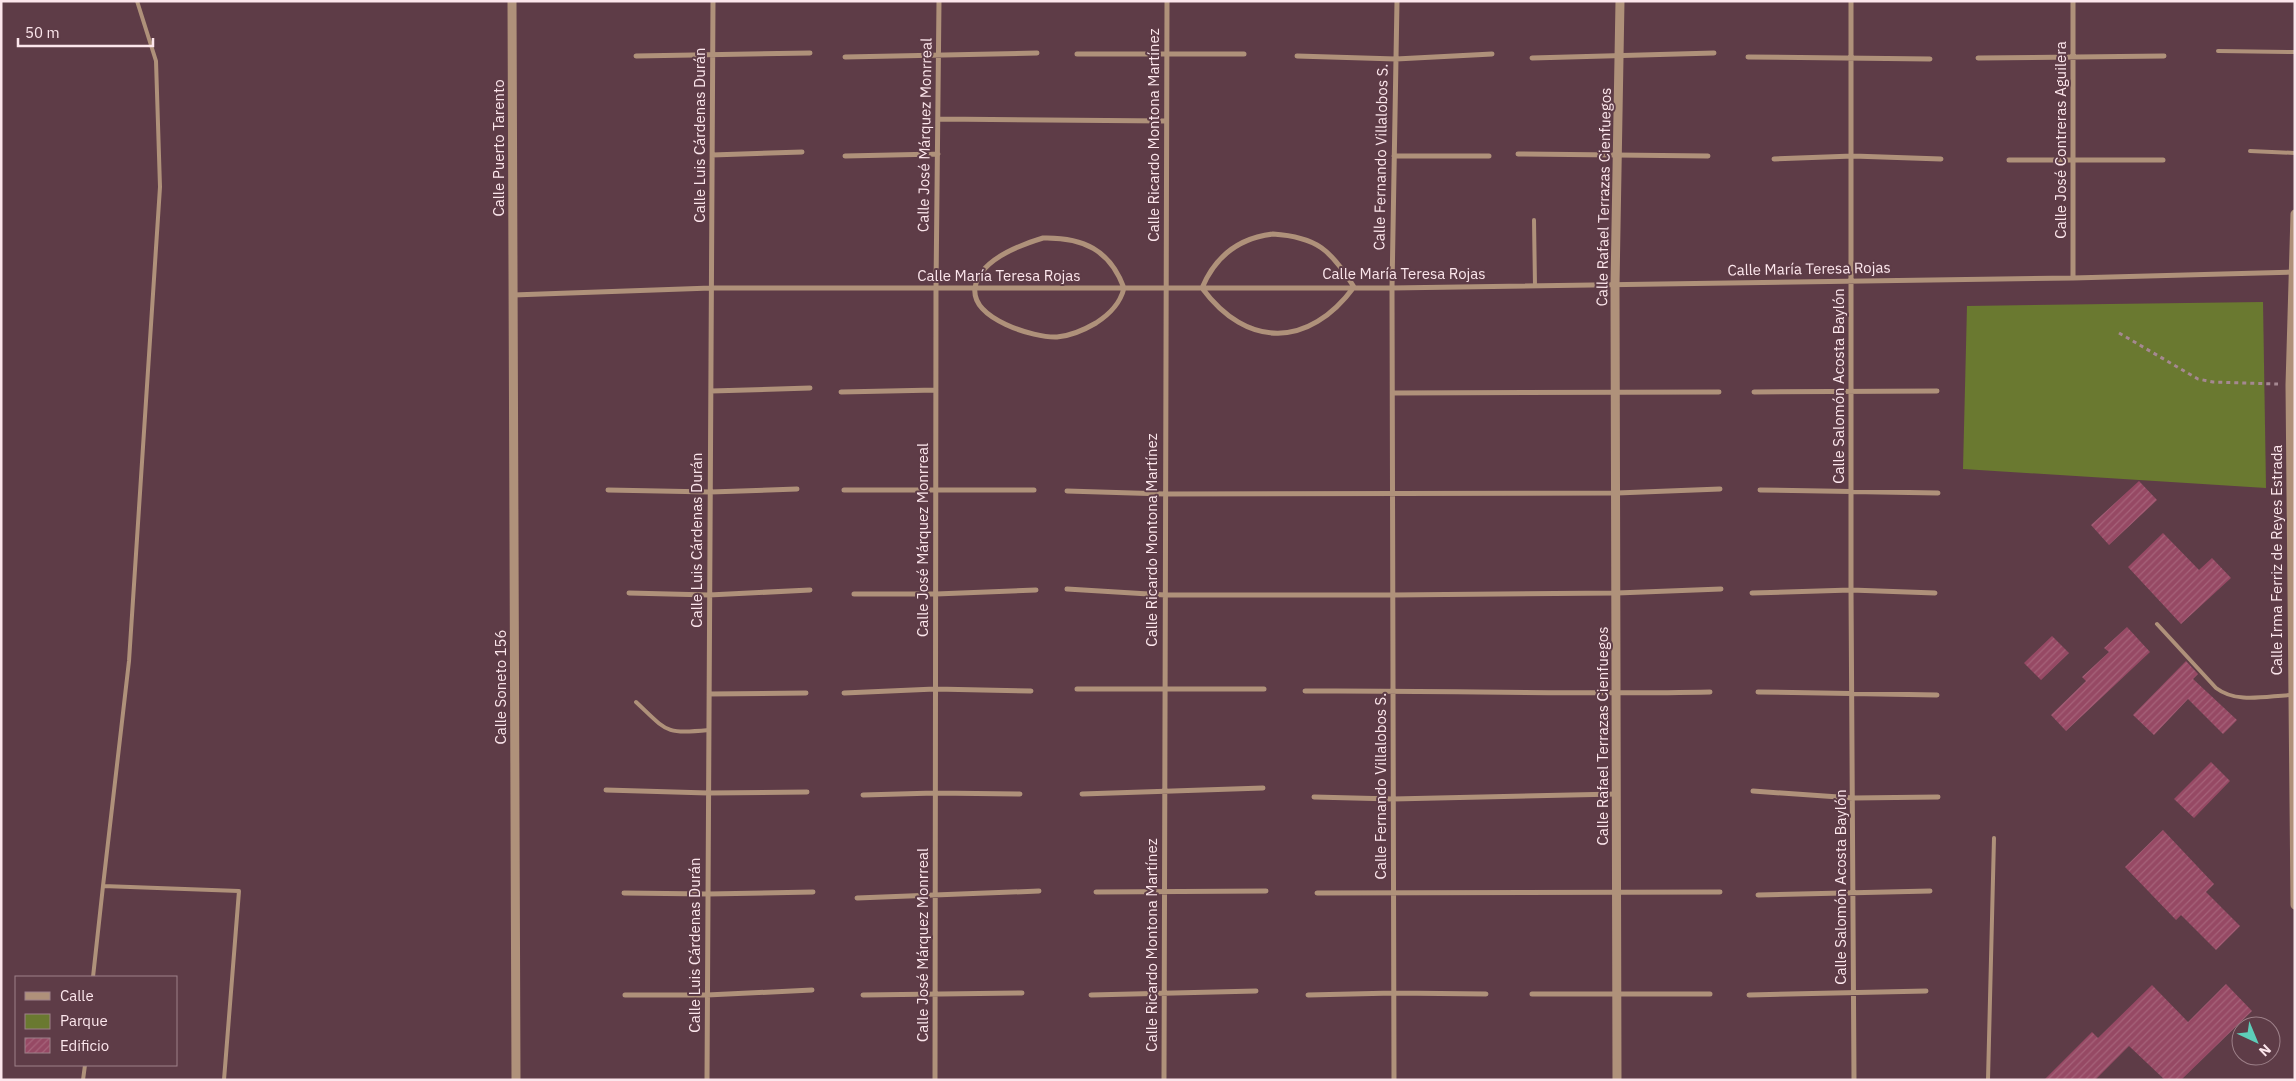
<svg xmlns="http://www.w3.org/2000/svg" width="2296" height="1081" viewBox="0 0 2296 1081" font-family="'IBM Plex Sans',sans-serif">
<style>
.park{fill:#6a7930}
.building{fill:url(#building-hatch)}
.lines{fill:none;stroke-linecap:round;stroke-linejoin:round}
.path{stroke:#a58891;stroke-width:3;stroke-dasharray:4 4;stroke-linecap:butt}
.service{stroke:#af917a;stroke-width:4}
.minor{stroke:#af917a;stroke-width:5}
.tertiary{stroke:#af917a;stroke-width:9}
.labels{text-anchor:middle;stroke-width:4;stroke-linejoin:round;paint-order:stroke}
.street-label{font-size:15px;fill:#fce6ec;stroke:#5e3c47}
</style>
<defs>
<pattern id="building-hatch" width="6" height="6" patternUnits="userSpaceOnUse" patternTransform="scale(1.25)"><rect width="6" height="6" fill="#964964"/><path d="M-1 1l2-2M0 6l6-6M5 7l2-2" fill="none" stroke="#a6637a"/></pattern>
</defs>
<rect width="100%" height="100%" fill="#5e3c47"/>
<!-- park -->
<path class="park" d="M 2263,302 L 2266,488 L 1963,469 L 1967,306 Z"/>
<!-- building -->
<path class="building" d="M 2139,481 L 2157,500 L 2109,545 L 2091,525 Z
M 2163,533 L 2199,570 L 2212,558 L 2231,578 L 2181,624 L 2128,567 Z
M 2127,627 L 2150,652 L 2066,731 L 2051,715 L 2086,681 L 2082,677 L 2109,652 L 2104,648 Z
M 2052,636 L 2069,653 L 2041,680 L 2024,663 Z
M 2186,661 L 2198,674 L 2193,679 L 2237,720 L 2223,734 L 2188,699 L 2154,735 L 2133,715 Z
M 2211,762 L 2230,781 L 2194,818 L 2174,799 Z
M 2163,830 L 2214,884 L 2206,892 L 2240,926 L 2216,950 L 2181,915 L 2176,920 L 2125,867 Z
M 2226,984 L 2252,1011 L 2181,1080 L 2165,1080 L 2129,1046 L 2095,1080 L 2044,1080 L 2092,1032 L 2098,1038 L 2152,985 L 2188,1022 Z"/>
<g class="lines">
<!-- path -->
<path class="path" d="M 2119,333 L 2198,379 L 2213,382 L 2278,384"/>
<!-- service -->
<path class="service" d="M 2218,51 L 2295,52
M 2250,151 L 2295,153
M 1534,220 L 1535,286
M 2157,624 L 2216,688 C 2237,704 2266,696 2291,695
M 636,702 C 668,732 664,734 709,730
M 103,886 L 129,661 L 160,187 L 156,61 L 137,1
M 93,977 L 103,886 L 239,891 L 224,1080
M 83,1080 L 85,1065
M 1988,1080 L 1994,838"/>
<!-- minor -->
<path class="minor" d="M 1851,1 L 1851,590 L 1854,1080
M 2073,1 L 2073,278
M 1077,54 L 1244,54
M 636,56 L 810,53
M 1297,56 L 1396,59 L 1492,54
M 845,57 L 1037,53
M 1748,57 L 1930,59
M 1532,58 L 1714,53
M 1978,58 L 2164,56
M 938,119 L 1166,121
M 1518,154 L 1708,156
M 712,155 L 802,152
M 845,156 L 938,154
M 1394,156 L 1489,156
M 1774,159 L 1853,156 L 1941,159
M 2009,160 L 2163,160
M 1273,234 C 1317,237 1331,250 1354,287 C 1309,348 1247,349 1202,288 C 1215,257 1239,238 1273,234 Z
M 1043,238 C 1083,237 1110,250 1124,288 C 1120,304 1110,314 1096,323 C 1084,330 1071,336 1057,337 C 1034,338 971,319 975,288 C 979,260 1020,245 1043,238 Z
M 513,295 L 711,288 L 1392,288 L 2073,278 L 2294,272
M 711,391 L 810,388
M 841,392 L 936,390
M 1754,392 L 1937,391
M 1393,393 L 1719,392
M 608,490 L 710,492 L 797,489
M 844,490 L 1034,490
M 1760,490 L 1938,493
M 1067,491 L 1165,494 L 1617,493 L 1720,489
M 1067,589 L 1165,595 L 1393,595 L 1617,593 L 1721,589
M 629,593 L 709,595 L 810,590
M 1752,593 L 1851,590 L 1935,593
M 854,594 L 936,594 L 1036,590
M 1077,689 L 1264,689
M 1305,691 C 1440,690 1575,695 1710,692
M 1758,692 L 1937,695
M 844,693 L 935,689 L 1031,691
M 709,694 L 806,693
M 606,790 L 708,793 L 807,792
M 1753,791 L 1853,798 L 1938,797
M 1082,794 L 1263,788
M 863,795 L 935,793 L 1020,794
M 1314,797 L 1393,799 L 1617,794
M 1096,892 L 1266,891
M 624,893 L 708,894 L 813,892
M 1317,893 L 1720,892
M 1758,895 L 1930,891
M 857,898 L 1039,891
M 1532,994 L 1710,994
M 625,995 L 707,995 L 812,990
M 863,995 L 1022,993
M 1091,995 L 1256,991
M 1308,995 L 1394,993 L 1486,994
M 1749,995 L 1926,991
M 707,1080 L 713,1
M 935,1080 L 936,288 L 939,1
M 1164,1080 L 1167,1
M 1394,1080 L 1392,288 L 1397,1"/>
<!-- tertiary -->
<path class="tertiary" d="M 512,1 L 516,1080
M 2295,214 L 2290,385 L 2295,905
M 1617,1080 L 1615,285 L 1620,1"/>
</g>
<g class="labels">
<!-- street labels -->
<g class="street-label">
<text transform="translate(700 135) rotate(-90)" y="5">Calle Luis Cárdenas Durán</text>
<text transform="translate(925 135) rotate(-89)" y="5">Calle José Márquez Monrreal</text>
<text transform="translate(1154 135) rotate(-90)" y="5">Calle Ricardo Montona Martínez</text>
<text transform="translate(2061 140) rotate(-90)" y="5">Calle José Contreras Aguilera</text>
<text transform="translate(499 148) rotate(-90)" y="5">Calle Puerto Tarento</text>
<text transform="translate(1381 157) rotate(-89)" y="5">Calle Fernando Villalobos S.</text>
<text transform="translate(1604 197) rotate(-89)" y="5">Calle Rafael Terrazas Cienfuegos</text>
<text transform="translate(1809 269) rotate(-1)" y="5">Calle María Teresa Rojas</text>
<text x="1404" y="279">Calle María Teresa Rojas</text>
<text x="999" y="281">Calle María Teresa Rojas</text>
<text transform="translate(1839 386) rotate(-90)" y="5">Calle Salomón Acosta Baylón</text>
<text transform="translate(697 540) rotate(-90)" y="5">Calle Luis Cárdenas Durán</text>
<text transform="translate(923 540) rotate(-90)" y="5">Calle José Márquez Monrreal</text>
<text transform="translate(1152 540) rotate(-90)" y="5">Calle Ricardo Montona Martínez</text>
<text transform="translate(2277 560) rotate(-90)" y="5">Calle Irma Ferriz de Reyes Estrada</text>
<text transform="translate(501 687) rotate(-90)" y="5">Calle Soneto 156</text>
<text transform="translate(1603 736) rotate(-90)" y="5">Calle Rafael Terrazas Cienfuegos</text>
<text transform="translate(1381 786) rotate(-90)" y="5">Calle Fernando Villalobos S.</text>
<text transform="translate(1841 887) rotate(-90)" y="5">Calle Salomón Acosta Baylón</text>
<text transform="translate(695 945) rotate(-90)" y="5">Calle Luis Cárdenas Durán</text>
<text transform="translate(923 945) rotate(-90)" y="5">Calle José Márquez Monrreal</text>
<text transform="translate(1152 945) rotate(-90)" y="5">Calle Ricardo Montona Martínez</text>
</g>
</g>
<!-- border -->
<rect width="2296" height="1081" fill="none" stroke="#fce6ec" stroke-width="5"/>
<!-- legend -->
<rect x="15" y="976" width="162" height="90" fill="#5e3c47" stroke="#9d8089"/>
<rect x="25" y="992" width="25" height="8" fill="#af917a" stroke="#9d8089"/>
<text x="60" y="1001" font-size="15" fill="#fce6ec">Calle</text>
<rect x="25" y="1014" width="25" height="15" fill="#6a7930" stroke="#9d8089"/>
<text x="60" y="1026" font-size="15" fill="#fce6ec">Parque</text>
<rect x="25" y="1038" width="25" height="15" fill="url(#building-hatch)" stroke="#9d8089"/>
<text x="60" y="1051" font-size="15" fill="#fce6ec">Edificio</text>
<!-- north arrow -->
<g transform="translate(2256 1041) rotate(136)"><circle r="24" fill="#5e3c47" stroke="#9d8089"/>
<path d="M0-4L9 19L0 12L-9 19Z" fill="#5dceb9"/>
<text y="-8" font-size="14" font-weight="bold" text-anchor="middle" fill="#fce6ec">N</text>
</g>
<!-- scale -->
<path d="M18 38v8h135v-8" fill="none" stroke="#fce6ec" stroke-width="2.5"/>
<text x="25" y="38" font-size="15" fill="#fce6ec" stroke="#5e3c47" stroke-width="4" paint-order="stroke">50 m</text>
</svg>
